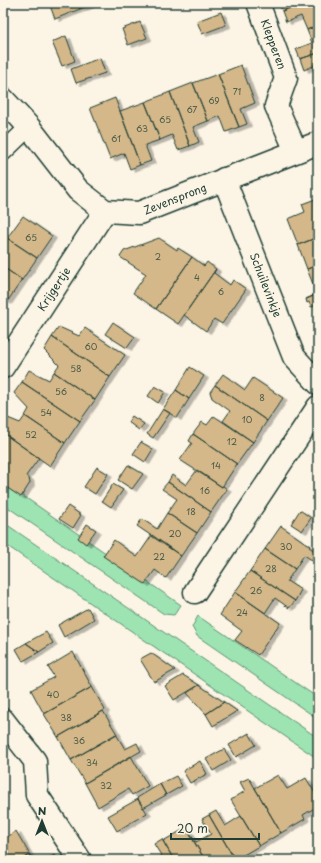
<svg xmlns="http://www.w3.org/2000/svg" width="321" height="863" viewBox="0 0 321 863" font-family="'Playpen Sans',sans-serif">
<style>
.green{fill:#9de4b2;stroke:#5e9073}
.building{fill:#d5b889;stroke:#1f3d34;filter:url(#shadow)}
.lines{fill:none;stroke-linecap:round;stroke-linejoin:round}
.service-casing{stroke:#1f3d34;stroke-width:20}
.minor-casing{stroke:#1f3d34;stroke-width:25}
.service{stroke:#fcf5e5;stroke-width:17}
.minor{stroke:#fcf5e5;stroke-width:22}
.labels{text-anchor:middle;stroke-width:4;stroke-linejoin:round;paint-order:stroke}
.number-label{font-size:9px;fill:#4c5c49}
.street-label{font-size:11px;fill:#1f3d34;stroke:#fcf5e5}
</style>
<defs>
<filter id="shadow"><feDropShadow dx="4.5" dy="2.5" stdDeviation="0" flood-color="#0004"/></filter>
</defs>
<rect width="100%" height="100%" fill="#fcf5e5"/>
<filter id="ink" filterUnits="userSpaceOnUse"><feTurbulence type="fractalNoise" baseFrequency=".025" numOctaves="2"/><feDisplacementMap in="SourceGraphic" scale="8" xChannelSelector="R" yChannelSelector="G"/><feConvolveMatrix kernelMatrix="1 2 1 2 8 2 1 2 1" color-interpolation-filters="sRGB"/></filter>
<g filter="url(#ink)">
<!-- green -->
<path class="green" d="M 3,482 L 181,605 L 174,615 L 164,614 L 3,504 Z
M 3,522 L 318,738 L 318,759 L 3,543 Z
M 198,616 L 318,698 L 318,719 L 197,636 L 192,627 Z"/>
<!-- building -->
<path class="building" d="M 49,3 L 78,3 L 80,9 L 55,19 Z
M 78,3 L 89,3 L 90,5 L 80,9 Z
M 279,3 L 303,3 L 282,11 Z
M 303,3 L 318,3 L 318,25 L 307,30 L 301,16 L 286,22 L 282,11 Z
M 221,12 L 226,25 L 202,34 L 197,21 Z
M 140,22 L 147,38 L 128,45 L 122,29 Z
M 318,25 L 318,53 L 300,59 L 296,49 L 312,43 L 307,30 Z
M 66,36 L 75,61 L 62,66 L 52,42 Z
M 318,53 L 318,64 L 304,70 L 300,59 Z
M 100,58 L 105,73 L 76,83 L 71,69 Z
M 241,65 L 255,103 L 241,109 L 247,124 L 239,127 L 218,74 Z
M 218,74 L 239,127 L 226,132 L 220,116 L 208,121 L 193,83 Z
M 193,83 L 208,121 L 193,127 L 199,142 L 190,146 L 170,92 Z
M 170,92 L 190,146 L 178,150 L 172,135 L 160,140 L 145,102 Z
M 115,98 L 140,165 L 130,169 L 124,153 L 110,159 L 90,108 Z
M 145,102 L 160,140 L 145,145 L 151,161 L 140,165 L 120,111 Z
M 318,198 L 318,237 L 298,245 L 288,219 L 305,212 L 302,204 Z
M 23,216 L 52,236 L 37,258 L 7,238 Z
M 318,237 L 318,265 L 307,269 L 298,245 Z
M 7,238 L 37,258 L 22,280 L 3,267 L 3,244 Z
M 159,238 L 177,250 L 178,248 L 192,257 L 156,309 L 133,293 L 146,274 L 120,257 L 124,251 Z
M 192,257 L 204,266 L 207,262 L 216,269 L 178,324 L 156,309 Z
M 318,265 L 318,294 L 306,299 L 317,294 L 307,269 Z
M 3,267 L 22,280 L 7,302 L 3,299 Z
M 216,269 L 214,273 L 230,285 L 233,280 L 246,289 L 222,324 L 214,319 L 206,331 L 184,315 Z
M 318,294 L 318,305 L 311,307 L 309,302 L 307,303 L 306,299 Z
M 113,322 L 135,337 L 127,348 L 105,334 Z
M 59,327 L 79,336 L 85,328 L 125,355 L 110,377 L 52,337 Z
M 52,337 L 110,377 L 95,400 L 54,372 L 59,365 L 44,350 Z
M 190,367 L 204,376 L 189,399 L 176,390 Z
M 29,370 L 49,380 L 54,372 L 95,400 L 80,421 L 22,382 Z
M 223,374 L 245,390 L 253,378 L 283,398 L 267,421 L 215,385 Z
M 22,382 L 80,421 L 65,443 L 25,416 L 29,409 L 14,393 Z
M 215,385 L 267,421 L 253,442 L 223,421 L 230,411 L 212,398 L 210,392 Z
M 155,386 L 165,392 L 158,403 L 148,396 Z
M 176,390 L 189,399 L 177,418 L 163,409 Z
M 163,409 L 170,413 L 153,438 L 147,434 Z
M 3,416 L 20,423 L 25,416 L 65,443 L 50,466 L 3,433 Z
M 132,416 L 144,424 L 139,430 L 128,422 Z
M 214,416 L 253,442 L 237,464 L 193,434 L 202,422 L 207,425 Z
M 3,433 L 39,458 L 26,476 L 29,478 L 30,483 L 21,497 L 3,485 Z
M 193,434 L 237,464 L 222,487 L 180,460 L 192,443 L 189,441 Z
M 141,442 L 153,449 L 145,462 L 133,454 Z
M 128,465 L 143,474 L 132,489 L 118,480 Z
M 97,467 L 108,474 L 95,494 L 84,487 Z
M 197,470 L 222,487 L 223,486 L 227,489 L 211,512 L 168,482 L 172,475 L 186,485 Z
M 168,482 L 211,512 L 197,533 L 167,513 L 177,499 L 162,489 Z
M 113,484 L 123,490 L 111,507 L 102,501 Z
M 68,506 L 81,515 L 73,528 L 59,519 Z
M 300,510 L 311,518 L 302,531 L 291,524 Z
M 167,513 L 197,533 L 181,556 L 137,526 L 142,519 L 157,529 Z
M 87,524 L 96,530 L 86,544 L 78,538 Z
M 281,526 L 310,546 L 309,547 L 318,553 L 318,564 L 304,555 L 295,569 L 265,549 Z
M 152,535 L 181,556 L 166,578 L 155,570 L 145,584 L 103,556 L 114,540 L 137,557 Z
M 265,549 L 295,569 L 287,581 L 301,590 L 295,601 L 250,571 Z
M 250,571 L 295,601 L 289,608 L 275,598 L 265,613 L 235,592 Z
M 235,592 L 280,623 L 258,655 L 235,640 L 242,631 L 220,615 Z
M 88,608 L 94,619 L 64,637 L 58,625 Z
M 46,632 L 53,643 L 39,652 L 26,643 Z
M 26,643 L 39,652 L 23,661 L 16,649 Z
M 73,652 L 92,687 L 44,714 L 31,690 L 54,677 L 48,667 Z
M 151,653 L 175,670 L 154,682 L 140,659 Z
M 183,675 L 199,685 L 174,700 L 165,686 Z
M 199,685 L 224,702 L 206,714 L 187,693 Z
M 92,687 L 105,710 L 58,737 L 44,714 Z
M 224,702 L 237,711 L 213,726 L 206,714 Z
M 103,711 L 117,734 L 71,760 L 58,737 Z
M 249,733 L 256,745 L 236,757 L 229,745 Z
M 116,734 L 125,749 L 137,743 L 141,751 L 85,783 L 71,760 Z
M 224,749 L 231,760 L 213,771 L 206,759 Z
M 131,756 L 148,786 L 132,795 L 128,789 L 98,807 L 85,783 Z
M 200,761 L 207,774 L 190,783 L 183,771 Z
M 278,775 L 287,789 L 306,778 L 318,798 L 318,806 L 303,815 L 305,819 L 281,833 L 255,788 Z
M 176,776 L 182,786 L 166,795 L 160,784 Z
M 249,778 L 281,833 L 259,846 L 231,800 L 245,791 L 240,782 Z
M 160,784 L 166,795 L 143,808 L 137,798 Z
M 138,799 L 147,813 L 117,831 L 108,816 Z
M 216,811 L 225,826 L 241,816 L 259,846 L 235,860 L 209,815 Z
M 209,815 L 235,860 L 205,860 L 186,828 L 187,828 L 196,842 L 211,834 L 202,819 Z
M 186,828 L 195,843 L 205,860 L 174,860 L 163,841 Z
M 16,831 L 30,855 L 21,860 L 3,860 L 3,833 L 6,838 Z
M 162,839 L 163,841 L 174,860 L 164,860 L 154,844 Z
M 30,855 L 33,860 L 21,860 Z
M 55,855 L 58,860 L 43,860 Z"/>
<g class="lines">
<!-- service casing -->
<g class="service-casing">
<path id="service" d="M 3,152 L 29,127"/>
</g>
<!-- minor casing -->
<g class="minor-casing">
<g id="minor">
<path id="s1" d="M 258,3 L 286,78 L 276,106 L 296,151"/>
<path id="s2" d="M 3,99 L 29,127 L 78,190 L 105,211 L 139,213 L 318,143"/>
<path id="s3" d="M 224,179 L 294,357 L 318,383"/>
<path id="s4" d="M 3,367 L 105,211"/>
<path d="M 195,592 L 318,407"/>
<path d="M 3,720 L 35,761 L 37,795 L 80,860"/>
</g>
</g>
<!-- service -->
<use href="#service" class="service"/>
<!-- minor -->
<use href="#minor" class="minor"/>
</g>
</g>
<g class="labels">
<!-- number labels -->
<g class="number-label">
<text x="237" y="95">71</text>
<text x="214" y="104">69</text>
<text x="192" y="113">67</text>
<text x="165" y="123">65</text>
<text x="142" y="132">63</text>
<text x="116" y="142">61</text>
<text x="31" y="241">65</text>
<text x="158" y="260">2</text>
<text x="197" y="281">4</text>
<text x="221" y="295">6</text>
<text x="91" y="350">60</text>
<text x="76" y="372">58</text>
<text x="61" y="395">56</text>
<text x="262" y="401">8</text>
<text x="46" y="416">54</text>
<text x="247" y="423">10</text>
<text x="31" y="438">52</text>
<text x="232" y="445">12</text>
<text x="216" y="469">14</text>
<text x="205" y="494">16</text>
<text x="191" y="515">18</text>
<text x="175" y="537">20</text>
<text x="286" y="550">30</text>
<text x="159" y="560">22</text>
<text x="271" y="572">28</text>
<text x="256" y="594">26</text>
<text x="242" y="616">24</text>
<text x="53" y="698">40</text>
<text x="66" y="721">38</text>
<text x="79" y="744">36</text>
<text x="92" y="766">34</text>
<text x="106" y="789">32</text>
</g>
<!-- street labels -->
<g class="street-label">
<text dy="4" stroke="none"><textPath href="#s1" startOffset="44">Klepperen</textPath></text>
<text dy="4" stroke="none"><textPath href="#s2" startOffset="225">Zevensprong</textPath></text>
<text dy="4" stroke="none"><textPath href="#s3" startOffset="114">Schuilevinkje</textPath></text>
<text dy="4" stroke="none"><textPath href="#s4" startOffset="93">Krijgertje</textPath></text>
</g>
</g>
<!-- margin -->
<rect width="321" height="863" fill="none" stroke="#fcf5e5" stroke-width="16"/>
<rect x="8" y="8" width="305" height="847" fill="none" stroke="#1f3d34" stroke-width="1.5" filter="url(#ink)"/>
<!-- north arrow -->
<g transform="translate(42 821)" stroke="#fcf5e5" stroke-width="3" paint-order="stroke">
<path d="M0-3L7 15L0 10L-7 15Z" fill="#1f3d34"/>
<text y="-6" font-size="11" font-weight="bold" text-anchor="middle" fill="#1f3d34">N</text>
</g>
<!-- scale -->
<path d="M171 833v6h88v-6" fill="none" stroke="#1f3d34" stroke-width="2"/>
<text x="177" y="833" font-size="12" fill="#1f3d34" stroke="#fcf5e5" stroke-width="3" paint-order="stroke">20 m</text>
</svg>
